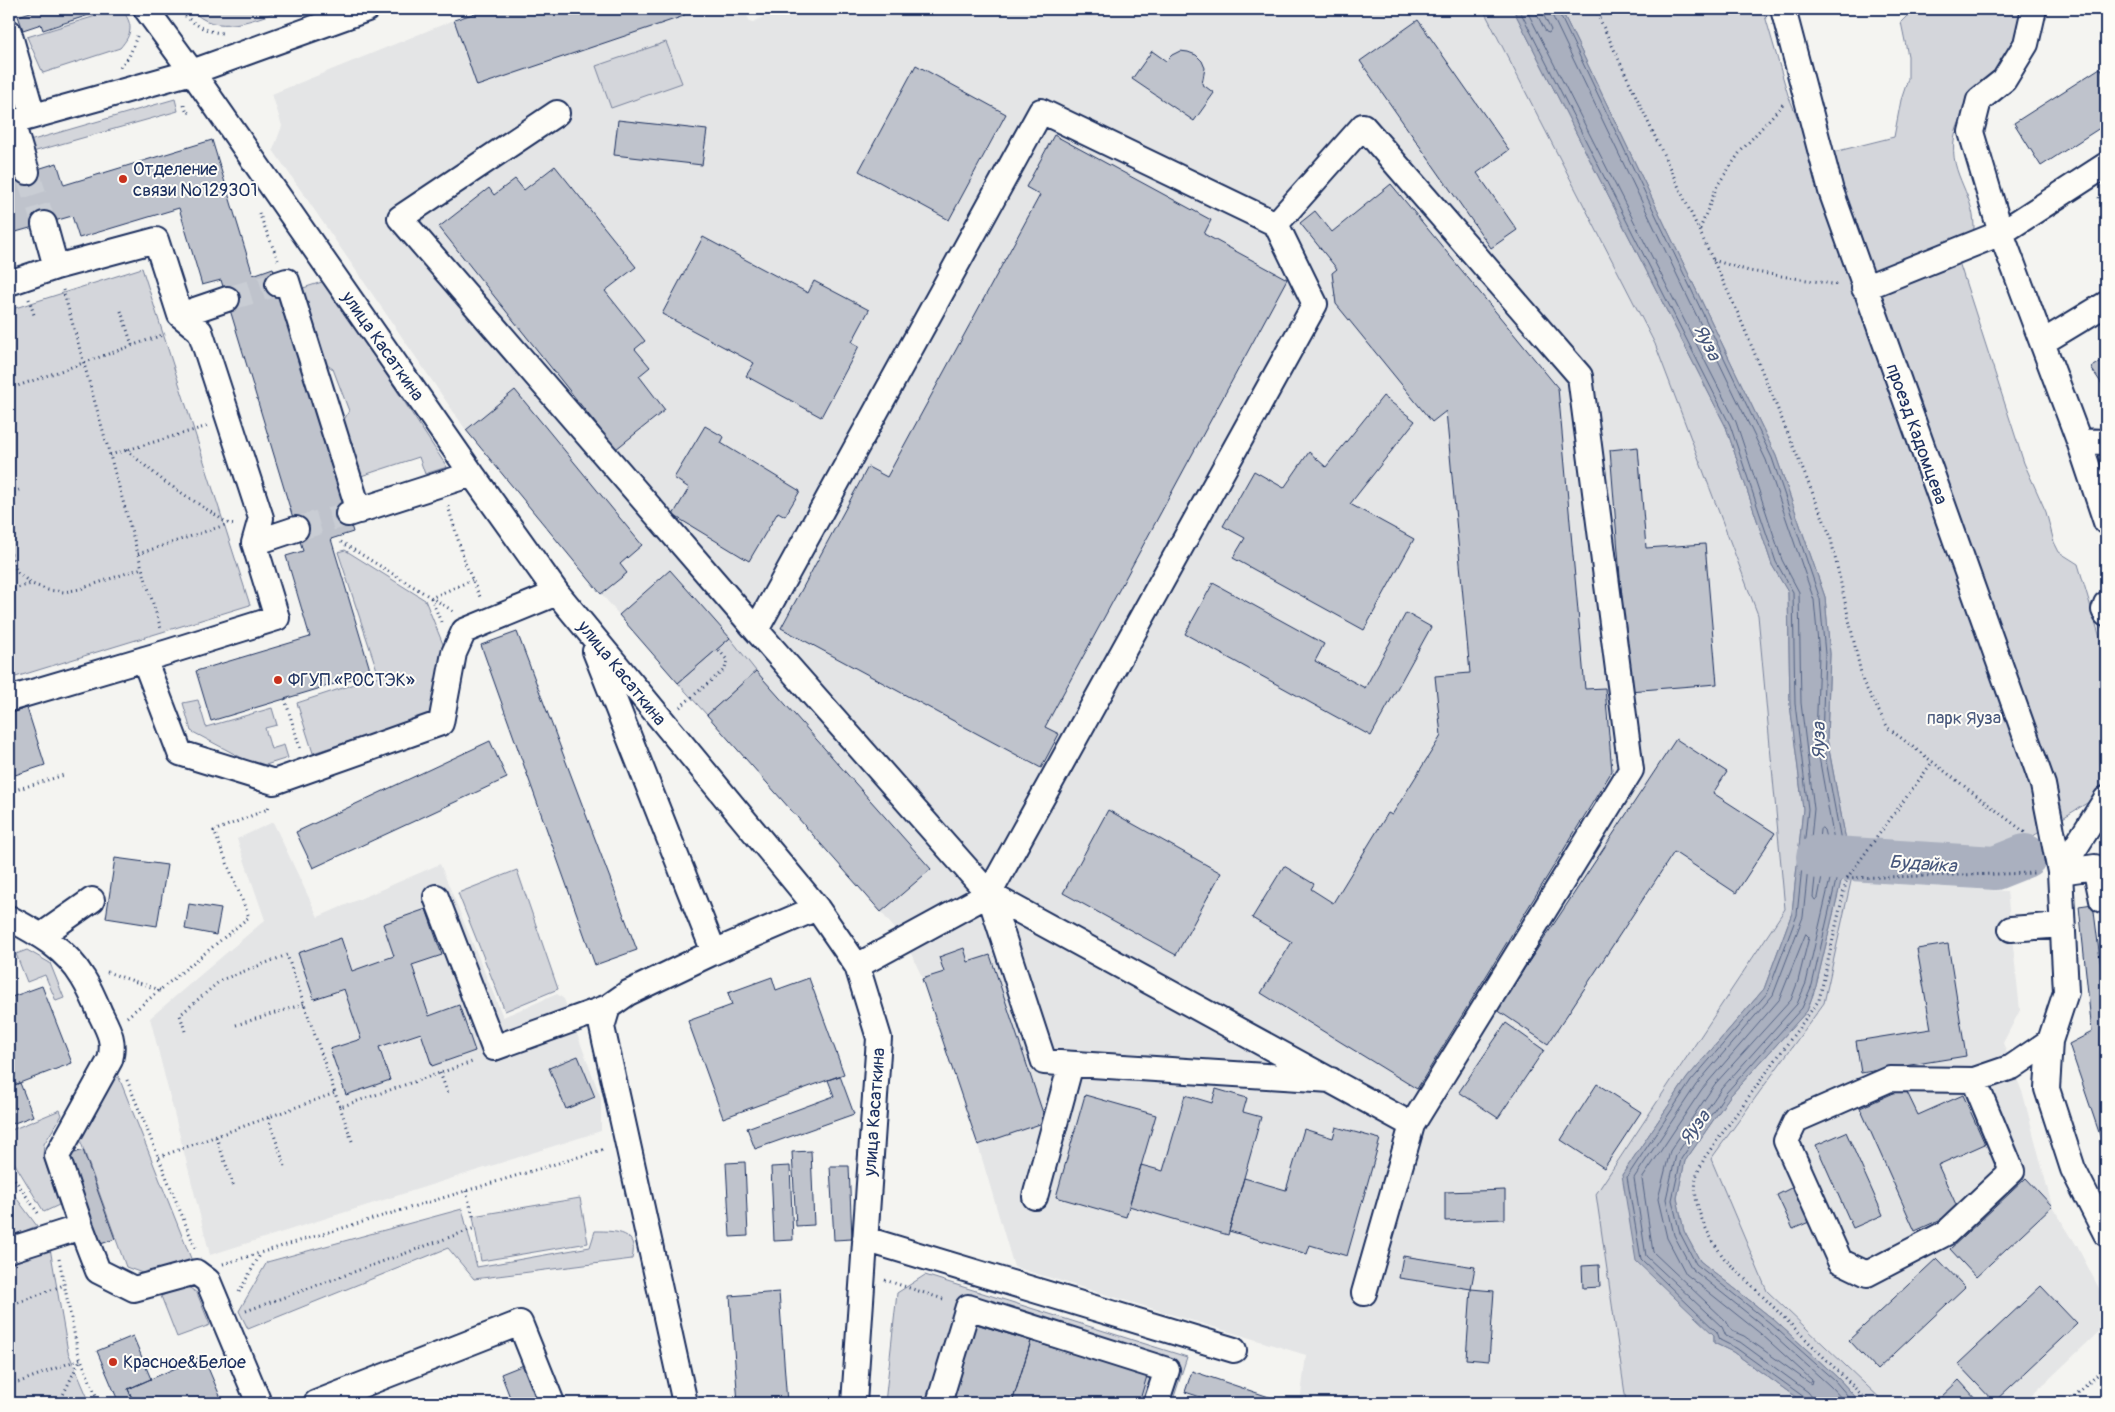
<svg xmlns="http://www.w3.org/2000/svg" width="2115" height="1412" viewBox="0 0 2115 1412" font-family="Pangolin,sans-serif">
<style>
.built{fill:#e4e5e6}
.green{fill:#d4d6db;stroke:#78829c}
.water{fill:#aab0bf;stroke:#717c98}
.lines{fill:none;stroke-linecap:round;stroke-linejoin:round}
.shore{stroke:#546385;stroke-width:1}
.river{stroke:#aab0bf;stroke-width:44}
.building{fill:#bfc3cc;stroke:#1b2f5e}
.minor-tunnel{stroke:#c9cdd4;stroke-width:24;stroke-dasharray:24 12;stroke-linecap:butt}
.minor-casing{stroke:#1b2f5e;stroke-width:28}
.path{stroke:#1b2f5e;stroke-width:3;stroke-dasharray:1 4;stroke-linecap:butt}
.minor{stroke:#fdfcf7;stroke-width:24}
.poi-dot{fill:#c8321e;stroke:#fdfcf7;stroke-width:2}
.labels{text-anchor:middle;stroke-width:4;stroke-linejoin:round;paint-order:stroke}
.poi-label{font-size:18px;fill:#1b2f5e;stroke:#fdfcf7;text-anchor:start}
.street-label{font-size:18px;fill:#1b2f5e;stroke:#fdfcf7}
.park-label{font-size:18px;fill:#49597d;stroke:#fdfcf7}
.water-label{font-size:19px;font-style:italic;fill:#46567b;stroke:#fdfcf7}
</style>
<rect width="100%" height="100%" fill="#f4f4f1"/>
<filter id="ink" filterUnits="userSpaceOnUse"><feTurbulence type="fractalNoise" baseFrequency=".02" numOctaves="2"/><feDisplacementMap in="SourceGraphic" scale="10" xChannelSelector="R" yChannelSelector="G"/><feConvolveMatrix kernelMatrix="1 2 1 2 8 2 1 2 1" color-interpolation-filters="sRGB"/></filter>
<g filter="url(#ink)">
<!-- built -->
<path class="built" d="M 488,9 L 743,9 L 751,23 L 780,9 L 1483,9 L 1655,344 L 1758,615 L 1785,909 L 1597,1194 L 1626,1400 L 1645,1403 L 1300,1403 L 1306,1355 L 1014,1267 L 978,1145 L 923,979 L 905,941 L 881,912 L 619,615 L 466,430 L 273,150 L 282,126 L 272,94 L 454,20 Z
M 273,822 L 318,917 L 440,864 L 503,1017 L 557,994 L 564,999 L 601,1098 L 601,1131 L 210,1255 L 150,1018 L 265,920 L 237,839 Z
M 1851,881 L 2007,891 L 2020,1010 L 2003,1043 L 2023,1094 L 2052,1206 L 2077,1246 L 2106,1302 L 2106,1325 L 2024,1403 L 1885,1403 L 1767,1291 L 1711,1159 L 1824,1003 Z"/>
<!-- green -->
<path class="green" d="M 112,9 L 122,9 C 133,25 133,33 120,48 L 43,73 L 27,37 L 112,11 Z
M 191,9 L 284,9 C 256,19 215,38 191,9 Z
M 1483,9 L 1513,9 L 1726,427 L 1772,565 L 1788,592 L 1790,704 L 1803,809 L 1792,913 L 1764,989 L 1687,1078 L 1622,1175 L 1714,1335 L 1714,1343 L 1733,1352 L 1804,1403 L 1645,1403 L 1626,1401 L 1596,1194 L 1785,909 L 1758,615 L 1655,344 Z
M 1561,9 L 1763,9 L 1788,95 L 1809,145 L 1838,151 L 1894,137 L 1901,100 L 1908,79 L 1908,56 L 1901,22 L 1914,9 L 2021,9 C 2020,24 2016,43 2008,56 C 1992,82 1965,101 1956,131 C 1945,171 1974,191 1974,227 C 1974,239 1965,251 1959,262 L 2024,463 L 2046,512 L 2054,542 L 2059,552 L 2078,564 L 2106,658 L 2106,779 L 2092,800 L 1994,860 L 1847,846 L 1827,739 L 1830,654 L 1825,597 L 1776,456 Z
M 666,42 L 682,83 L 611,108 L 596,66 Z
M 175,99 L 178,111 L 29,153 L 26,142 Z
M 142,268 L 250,605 L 9,679 L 9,310 Z
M 325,281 L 447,467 L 425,474 L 419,457 L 358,477 L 341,425 L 349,411 L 333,369 L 321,361 L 297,290 Z
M 345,550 L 425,600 L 447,654 L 432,715 L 313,753 L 297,703 L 379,676 L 338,552 Z
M 730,638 L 756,671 L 707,715 L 678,683 Z
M 198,700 L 206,727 L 272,708 L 277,725 L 265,728 L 271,749 L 284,745 L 288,758 L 259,767 L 191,731 L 183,703 Z
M 517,870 L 558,989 L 505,1011 L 458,893 Z
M 1842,877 L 1851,881 L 1824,1003 L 1711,1159 L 1767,1291 L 1885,1403 L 1861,1403 L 1838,1378 L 1773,1319 L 1700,1261 L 1684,1231 L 1677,1198 L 1685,1161 L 1730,1096 L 1807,1011 L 1816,986 Z
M 27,950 L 50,963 L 64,998 L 56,1001 L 45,975 L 27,982 L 16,954 Z
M 116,1070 L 192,1261 L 142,1273 L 126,1267 L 79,1137 Z
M 60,1110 L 62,1115 L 44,1144 L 43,1156 L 59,1205 L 44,1212 L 9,1154 L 9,1131 Z
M 9,1188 L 37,1226 L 9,1237 Z
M 580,1198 L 588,1243 L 481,1261 L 473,1216 Z
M 462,1209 L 477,1267 L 590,1247 L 595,1231 C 617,1231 639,1231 632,1259 L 474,1279 L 448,1248 L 248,1329 L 239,1311 L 267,1262 Z
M 50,1248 L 68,1352 L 90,1403 L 9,1403 L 9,1265 Z
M 925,1275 L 1187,1357 L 1172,1403 L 885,1403 L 897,1293 Z
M 187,1286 L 197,1293 L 210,1325 L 177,1337 L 161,1296 Z"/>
<!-- water -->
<path class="water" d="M 1513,9 L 1561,9 L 1776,456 L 1825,597 L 1830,654 L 1827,739 L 1847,846 L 1842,877 L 1816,986 L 1807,1011 L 1730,1096 L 1685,1161 L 1677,1198 L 1684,1231 L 1700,1261 L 1773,1319 L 1838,1378 L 1861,1403 L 1804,1403 L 1733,1352 L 1714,1343 L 1714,1335 L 1636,1261 L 1622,1175 L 1687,1078 L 1764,989 L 1792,913 L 1803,809 L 1790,704 L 1788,592 L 1772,565 L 1726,427 Z"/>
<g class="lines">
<!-- shore -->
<path class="shore" d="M 1519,9 L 1730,425 L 1776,562 L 1793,592 L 1795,704 L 1808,809 L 1797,915 L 1768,992 L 1691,1081 L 1627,1177 L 1641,1259 L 1717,1332 L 1720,1340 L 1736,1348 L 1804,1397 L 1807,1403
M 1526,9 L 1736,422 L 1782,560 L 1799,592 L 1801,703 L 1814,809 L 1803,917 L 1773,995 L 1696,1085 L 1634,1178 L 1646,1256 L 1722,1327 L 1726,1336 L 1740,1342 L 1808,1392 L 1812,1397 L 1813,1403
M 1534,9 L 1546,32 L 1549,33 L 1551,30 L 1544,16 L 1543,9
M 1551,9 L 1552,15 L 1766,460 L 1814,600 L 1819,654 L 1816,740 L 1835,846 L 1831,875 L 1806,983 L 1797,1004 L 1721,1089 L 1676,1155 L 1666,1199 L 1674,1235 L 1692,1269 L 1766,1328 L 1830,1386 L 1846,1403
M 1557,9 L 1772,458 L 1820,599 L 1825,654 L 1822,739 L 1842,846 L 1837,876 L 1812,985 L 1802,1008 L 1726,1093 L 1681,1159 L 1672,1200 L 1680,1233 L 1696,1264 L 1770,1323 L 1835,1381 L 1854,1403
M 1822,828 L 1824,830 L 1828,846 L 1818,898 L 1815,900 L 1813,897 L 1820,830 Z
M 1806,934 L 1809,937 L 1798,981 L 1791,1000 L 1715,1084 L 1670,1151 L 1658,1199 L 1667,1238 L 1686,1274 L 1761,1334 L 1812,1380 L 1811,1384 L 1744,1336 L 1732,1331 L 1726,1321 L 1653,1252 L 1642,1179 L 1702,1089 L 1779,1000 Z"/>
<!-- river -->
<path class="river" d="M 1818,857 L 1995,868 L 2025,856"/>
</g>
<!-- building -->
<path class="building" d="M 40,9 L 101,9 L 101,11 L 43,30 L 41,24 L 23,30 L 18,16 Z
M 488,9 L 682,9 L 684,16 L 477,86 L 454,20 Z
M 1418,20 L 1509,150 L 1477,173 L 1517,230 L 1491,248 L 1360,61 Z
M 1152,51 L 1166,61 L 1172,55 L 1180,51 L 1188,52 L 1196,55 L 1202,61 L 1205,68 L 1202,84 L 1214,93 L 1194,121 L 1132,79 Z
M 916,65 L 1006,114 L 949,220 L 859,171 Z
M 2100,68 L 2106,77 L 2106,124 L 2041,166 L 2014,123 Z
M 618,120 L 707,130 L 702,165 L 614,155 Z
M 1054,135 L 1211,220 L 1204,234 L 1287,279 L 1045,727 L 1059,734 L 1041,768 L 781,628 L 868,467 L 887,477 L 1040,195 L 1026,187 Z
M 212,140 L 253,275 L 273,268 L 353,532 L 331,539 L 371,673 L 211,721 L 196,671 L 310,637 L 286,556 L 303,551 L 221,280 L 202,285 L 179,208 L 79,238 L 72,216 L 9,234 L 9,178 L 57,163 L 64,185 Z
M 555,166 L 636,267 L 605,291 L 645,341 L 635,349 L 650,367 L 639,376 L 665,410 L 616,449 L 439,227 L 489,188 L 494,195 L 515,179 L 524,190 Z
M 1391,184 L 1558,388 L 1585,689 L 1605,688 L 1612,771 L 1417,1089 L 1261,993 L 1292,942 L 1252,918 L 1284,866 L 1314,884 L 1311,889 L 1333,903 L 1388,813 L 1392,815 L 1441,736 L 1435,676 L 1470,673 L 1446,411 L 1432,422 L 1336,304 L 1332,273 L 1337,269 L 1300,223 L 1315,211 L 1332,232 Z
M 703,237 L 808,293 L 814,281 L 869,310 L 852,342 L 859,346 L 821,417 L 746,376 L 754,363 L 662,314 Z
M 2106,358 L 2106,390 L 2091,368 Z
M 515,390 L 642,545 L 620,564 L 627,573 L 601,594 L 466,430 Z
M 1383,396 L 1415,421 L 1350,504 L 1414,539 L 1364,630 L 1233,558 L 1245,538 L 1223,526 L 1254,471 L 1284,488 L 1309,452 L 1326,467 Z
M 705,426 L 724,437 L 721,443 L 800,491 L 785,516 L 778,512 L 749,561 L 673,515 L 689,488 L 674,478 Z
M 1638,447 L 1646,548 L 1705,544 L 1717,684 L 1629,691 L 1610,450 Z
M 670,570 L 730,638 L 678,683 L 619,615 Z
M 1213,583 L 1324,644 L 1315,661 L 1365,688 L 1406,613 L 1431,627 L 1371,736 L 1185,634 Z
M 517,632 L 637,950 L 595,965 L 481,645 Z
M 756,671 L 931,869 L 881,912 L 707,715 Z
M 27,708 L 45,765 L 9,777 L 9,714 Z
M 1676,739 L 1727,772 L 1713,793 L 1775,833 L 1736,893 L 1674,852 L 1548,1044 L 1497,1010 Z
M 490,741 L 507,778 L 313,868 L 296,832 Z
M 1108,810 L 1221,873 L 1176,955 L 1063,893 Z
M 115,858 L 167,865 L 157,926 L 106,918 Z
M 189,904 L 221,909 L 216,935 L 185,929 Z
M 2093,904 L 2103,983 L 2106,992 L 2106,1153 L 2069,1044 L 2092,1032 L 2079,906 Z
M 426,909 L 442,955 L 412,965 L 429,1016 L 459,1005 L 475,1051 L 432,1066 L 421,1033 L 379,1047 L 390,1080 L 346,1095 L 330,1049 L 361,1039 L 344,989 L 314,999 L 298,953 L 341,938 L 352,971 L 394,956 L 383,924 Z
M 1948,944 L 1966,1056 L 1861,1073 L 1856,1041 L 1931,1029 L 1917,949 Z
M 964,948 L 968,962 L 990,955 L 1046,1122 L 978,1145 L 922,979 L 944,972 L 939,957 Z
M 772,977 L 776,990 L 809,978 L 844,1074 L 723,1118 L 688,1021 L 732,1005 L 728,993 Z
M 42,986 L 72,1063 L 9,1087 L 9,998 Z
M 1506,1023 L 1544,1050 L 1498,1118 L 1459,1092 Z
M 578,1056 L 595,1097 L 566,1109 L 549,1068 Z
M 840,1076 L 854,1114 L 755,1149 L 747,1128 L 834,1096 L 828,1080 Z
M 20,1083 L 33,1116 L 9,1125 L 9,1087 Z
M 1597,1084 L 1641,1112 L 1604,1168 L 1561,1140 Z
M 1905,1088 L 1918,1115 L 1963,1095 L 1985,1144 L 1938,1165 L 1959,1211 L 1915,1231 L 1860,1108 Z
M 1216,1089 L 1247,1098 L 1243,1112 L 1261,1117 L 1228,1235 L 1129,1206 L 1141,1165 L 1163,1171 L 1185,1095 L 1212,1103 Z
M 1085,1095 L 1156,1115 L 1126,1217 L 1056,1197 Z
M 1336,1127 L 1380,1139 L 1347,1256 L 1310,1245 L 1307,1254 L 1229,1231 L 1244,1178 L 1286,1190 L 1304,1129 L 1333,1138 Z
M 1846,1132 L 1883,1215 L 1853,1228 L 1816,1145 Z
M 83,1150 L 115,1239 L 98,1245 L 66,1156 Z
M 811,1151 L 814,1225 L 796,1226 L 792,1152 Z
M 745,1162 L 748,1236 L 730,1237 L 726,1163 Z
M 790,1166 L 793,1240 L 774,1241 L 771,1167 Z
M 830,1166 L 849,1166 L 852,1239 L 834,1240 Z
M 2026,1178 L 2052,1206 L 1976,1277 L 1950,1249 Z
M 1799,1184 L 1816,1219 L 1793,1229 L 1777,1195 Z
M 1505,1190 L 1505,1219 L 1445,1221 L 1445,1192 Z
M 1403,1256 L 1475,1267 L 1471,1289 L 1399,1278 Z
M 1937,1258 L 1965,1287 L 1877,1370 L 1849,1340 Z
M 1599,1265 L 1600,1287 L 1583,1288 L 1582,1266 Z
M 2041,1286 L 2077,1324 L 1994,1402 L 1958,1364 Z
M 1471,1289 L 1494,1291 L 1489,1361 L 1466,1359 Z
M 779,1292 L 787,1403 L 738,1403 L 730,1296 Z
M 976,1324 L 1031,1341 L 1012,1403 L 952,1403 Z
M 133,1336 L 151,1379 L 128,1389 L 134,1403 L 119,1403 L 97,1351 Z
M 1031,1341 L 1147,1376 L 1139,1403 L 1012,1403 Z
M 203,1356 L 223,1403 L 134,1403 L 128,1389 Z
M 526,1364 L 542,1403 L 503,1403 L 511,1400 L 501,1374 Z
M 1192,1371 L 1272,1398 L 1271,1403 L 1219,1403 L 1185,1392 Z
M 1959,1380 L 1977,1400 L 1973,1403 L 1943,1403 L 1939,1399 Z"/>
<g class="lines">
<!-- minor-tunnel -->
<path class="minor-tunnel" d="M 27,172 L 44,224
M 227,299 L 278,284
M 296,529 L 348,514"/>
<!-- minor casing -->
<g class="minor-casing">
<path id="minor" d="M 146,9 L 192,72 L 472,474 L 557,593 L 817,908 L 857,966 L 879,1038 L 854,1403
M 1783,9 L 1831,191 L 2043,785 L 2060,872 L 2066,992 L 2050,1041 L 2047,1089 L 2073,1169 L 2106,1234
M 2034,9 L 2026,44 L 2004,80 L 1979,100 L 1971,132 L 2001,233 L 2079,441 L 2106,522
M 9,32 L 33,116
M 557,113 L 400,218 L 756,630
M 12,122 L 27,172
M 9,123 L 192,72 L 367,9
M 44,224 L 56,267
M 1276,224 L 1363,126 L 1580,376 L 1631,770 L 1412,1125 L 989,894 L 1044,1062 L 1331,1080
M 9,283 L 56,267 L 156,240 L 180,315 L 200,331 L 261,518 L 254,543 L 277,618 L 168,652 L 9,699
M 278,284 L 287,281 L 359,511
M 1864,288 L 2001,233 L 2106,165
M 180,315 L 227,299
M 2043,342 L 2106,304
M 2079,441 L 2106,442
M 348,514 L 472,474
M 254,543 L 296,529
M 2106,604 L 2104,610 L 2106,614
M 595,651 L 714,952
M 144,659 L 180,753 L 274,782 L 441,723 L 454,653 L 464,631 L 557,593
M 2060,872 L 2106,799
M 2060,872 L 2095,867 L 2102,900
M 436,897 L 494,1048 L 608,1007
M 9,918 C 38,933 66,949 83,978 C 90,989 95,1001 100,1013 C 109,1031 115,1041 110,1060 L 57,1156 L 81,1227 L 98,1271 L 134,1289 L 196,1272 L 208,1281 L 259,1403
M 2011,929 L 2062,925
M 42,935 L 92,900
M 857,966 L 989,894 L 1315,304 L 1276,224 L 1041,111 L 756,630 L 989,894
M 1974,1080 L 1890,1079 L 1796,1120 L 1786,1141 L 1840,1261 L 1867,1274 L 1946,1233 L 2012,1171 L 1974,1080 L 2012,1067 L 2050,1041
M 1035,1197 L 1071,1064
M 865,1239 L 1234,1350
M 9,1250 L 81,1227
M 1364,1293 L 1412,1125
M 316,1403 L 520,1323 L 552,1403
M 685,1403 L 602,1027 L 608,1007 L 628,993 L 714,952 L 817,908
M 939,1403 L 968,1307 L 1167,1370 L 1156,1403"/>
</g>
<!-- path -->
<path class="path" d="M 178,9 C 191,22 205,33 225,33
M 1595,9 L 1737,311 L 1830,535 L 1863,682 L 1888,728 L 2027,834
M 120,67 L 129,57 L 137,36
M 184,105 L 187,113 L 191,112
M 2099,197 L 2106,221
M 259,213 L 278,260
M 1700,229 L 1717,186 L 1740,152 L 1784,103
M 1713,260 L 1749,271 L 1839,285
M 63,290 L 142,568
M 29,299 L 35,318
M 121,311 L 132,345
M 9,389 L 165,334
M 126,450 L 165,482 L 229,524 L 236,525
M 110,455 L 208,426
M 9,494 L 19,490
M 448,506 L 465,563 L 481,599
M 341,542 L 453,611
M 9,549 L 17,572 L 32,584 L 48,590 L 64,592 L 80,589 L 142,568 L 161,629
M 138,554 L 228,524
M 9,590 L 31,584
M 441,622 L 431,598 L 472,580
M 285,699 L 300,748
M 680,707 L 725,669 L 727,660 L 718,649
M 9,792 L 64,775
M 1847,878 L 1933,761
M 107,972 L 160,990
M 127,1017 L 249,917 L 214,831 L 268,809 L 269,805
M 236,1025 L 304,1004
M 185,1031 L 180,1015 L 221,980 L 287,955 L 335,1093
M 440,1073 L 449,1096
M 127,1080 L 196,1250
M 340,1107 L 352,1141
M 268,1118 L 285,1166
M 216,1137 L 234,1187
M 159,1157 L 335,1093 L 340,1107 L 475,1061
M 9,1171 L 40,1216
M 466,1191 L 473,1216
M 59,1259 L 78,1352 L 99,1403
M 223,1264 L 605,1149
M 885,1280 L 946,1300
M 239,1292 L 261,1253
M 9,1306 L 64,1285
M 246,1311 L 475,1228
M 9,1386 L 80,1359
M 59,1403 L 80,1360
M 1870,1403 L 1724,1258 C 1708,1235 1692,1208 1696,1179 C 1697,1171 1702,1164 1705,1157 L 1819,1000 L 1847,878 L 2036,873
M 2067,1403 L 2106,1367"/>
<!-- minor -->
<use href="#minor" class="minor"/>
</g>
</g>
<!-- markers -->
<g class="poi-dot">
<circle cx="123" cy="179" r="5"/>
<circle cx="278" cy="680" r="5"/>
<circle cx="113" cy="1362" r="5"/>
</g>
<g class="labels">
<!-- poi labels -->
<g class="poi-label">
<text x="133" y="175">Отделение<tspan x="133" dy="21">связи №129301</tspan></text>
<text x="288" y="686">ФГУП «РОСТЭК»</text>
<text x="123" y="1368">Красное&amp;Белое</text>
</g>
<!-- street labels -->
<g class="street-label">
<text transform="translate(383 346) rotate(55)" y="6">улица Касаткина</text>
<text transform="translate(1917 434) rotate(70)" y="6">проезд Кадомцева</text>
<text transform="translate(622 673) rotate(51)" y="6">улица Касаткина</text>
<text transform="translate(874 1112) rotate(-86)" y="6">улица Касаткина</text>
</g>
<!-- park labels -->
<g class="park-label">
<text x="1964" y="724">парк Яуза</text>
</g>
<!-- water labels -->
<g class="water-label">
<text transform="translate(1708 342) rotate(64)" y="7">Яуза</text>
<text transform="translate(1818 741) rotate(-90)" y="7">Яуза</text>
<text transform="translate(1923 863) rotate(4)" y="7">Будайка</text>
<text transform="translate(1694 1127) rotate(-53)" y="7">Яуза</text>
</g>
</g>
<!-- margin -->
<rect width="2115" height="1412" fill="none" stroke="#fdfcf7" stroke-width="30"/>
<rect x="15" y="15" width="2085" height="1382" fill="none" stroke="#1b2f5e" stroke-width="2" filter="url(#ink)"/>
</svg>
